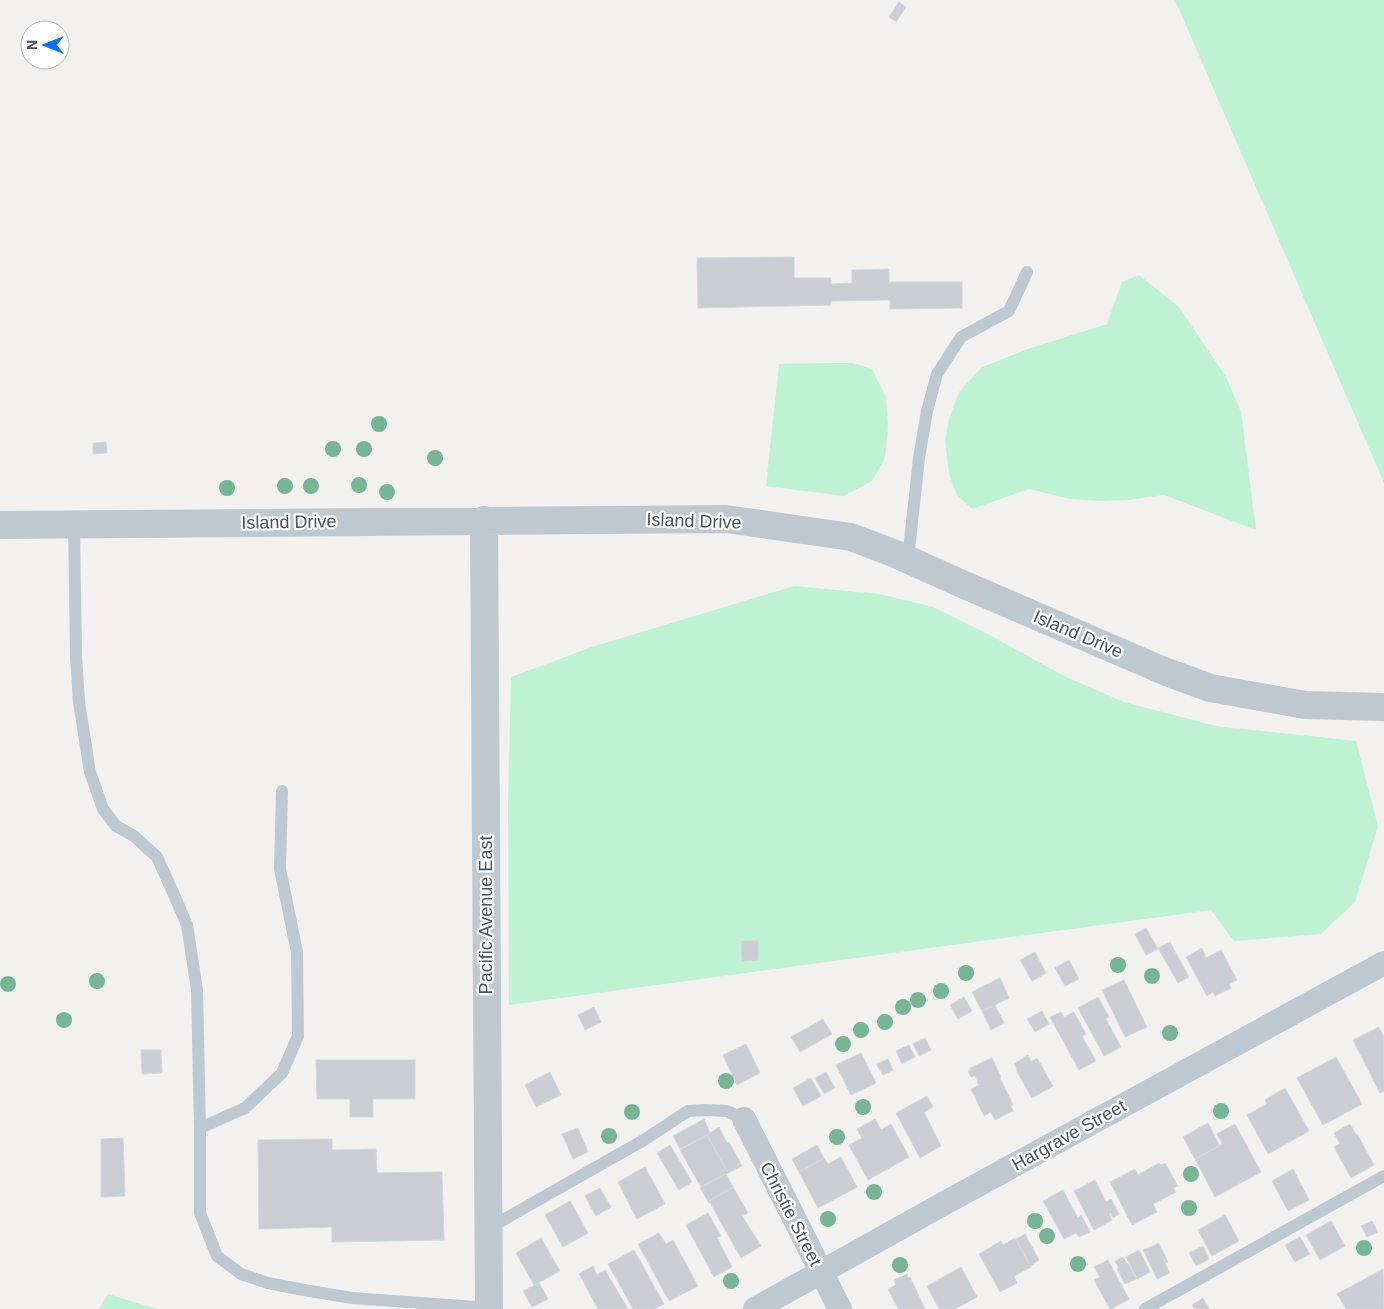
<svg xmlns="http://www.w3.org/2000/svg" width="1384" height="1309" viewBox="0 0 1384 1309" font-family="Helvetica,sans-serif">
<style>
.green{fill:#bef2d2}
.building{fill:#cacdd3;stroke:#d4d7dc}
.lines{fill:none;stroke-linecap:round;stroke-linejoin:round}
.service{stroke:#bec8d0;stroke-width:12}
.minor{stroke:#bec8d0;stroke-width:24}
.tertiary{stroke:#bec8d0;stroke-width:28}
.tree{fill:#78b596}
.labels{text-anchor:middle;stroke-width:4.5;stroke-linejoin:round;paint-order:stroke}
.street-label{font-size:18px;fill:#47545f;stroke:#fff}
</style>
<rect width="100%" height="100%" fill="#f3f0f0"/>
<!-- green -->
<path class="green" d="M 1175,0 L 1384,0 L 1384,483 Z
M 1139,275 L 1179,307 L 1226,377 L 1241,412 L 1256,530 L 1164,495 L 1128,500 L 1100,501 L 1070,499 L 1029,489 L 972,509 L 957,495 L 949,474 L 945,442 L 949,419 L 959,392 L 982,367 L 1031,348 L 1107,324 L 1122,282 Z
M 827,363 L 853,363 L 872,369 L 886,397 L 888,427 L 885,458 L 872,481 L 844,496 L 766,486 L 779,364 Z
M 794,586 L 880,594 L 933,607 L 986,633 L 1064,676 L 1124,702 L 1216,726 L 1356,741 L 1378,826 L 1355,902 L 1321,934 L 1234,941 L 1211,910 L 509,1005 L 508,804 L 511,677 L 592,647 Z
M 108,1294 L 157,1309 L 99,1309 Z"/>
<!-- building -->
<path class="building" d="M 899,2 L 906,7 L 896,22 L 889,17 Z
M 794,257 L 794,278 L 831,278 L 831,284 L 852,283 L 852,270 L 889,269 L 889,282 L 962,282 L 962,308 L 890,309 L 890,300 L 831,301 L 831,305 L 698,308 L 697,258 Z
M 106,442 L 107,453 L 93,454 L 93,443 Z
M 1146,928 L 1158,949 L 1146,955 L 1135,934 Z
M 758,940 L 758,960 L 742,961 L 741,941 Z
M 1170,942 L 1189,977 L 1178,983 L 1158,948 Z
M 1202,948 L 1206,958 L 1221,950 L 1237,980 L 1229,984 L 1231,988 L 1215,996 L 1213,992 L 1207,996 L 1186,957 Z
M 1035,952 L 1046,973 L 1032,981 L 1020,960 Z
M 1069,960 L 1079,979 L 1065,986 L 1055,968 Z
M 1000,978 L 1009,998 L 982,1011 L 972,992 Z
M 1124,980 L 1147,1027 L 1125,1037 L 1102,990 Z
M 964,997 L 972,1011 L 958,1019 L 950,1005 Z
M 1098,997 L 1109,1017 L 1106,1019 L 1121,1047 L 1104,1056 L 1078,1008 Z
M 995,1005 L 1004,1023 L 991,1030 L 982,1011 Z
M 594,1007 L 601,1022 L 585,1030 L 578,1015 Z
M 1042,1011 L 1049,1024 L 1035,1032 L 1027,1019 Z
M 1061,1012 L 1064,1017 L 1074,1012 L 1086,1034 L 1082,1036 L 1096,1061 L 1079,1070 L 1050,1017 Z
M 823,1019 L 832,1034 L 800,1052 L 791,1037 Z
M 1379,1027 L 1384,1037 L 1384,1091 L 1380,1093 L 1353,1040 Z
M 925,1038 L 931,1050 L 919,1056 L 913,1044 Z
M 746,1044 L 760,1073 L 737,1085 L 723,1055 Z
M 909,1045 L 915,1057 L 902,1064 L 896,1051 Z
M 141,1050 L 161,1050 L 162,1073 L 142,1074 Z
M 861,1053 L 876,1083 L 851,1095 L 836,1065 Z
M 1028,1055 L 1031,1062 L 1037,1058 L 1053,1086 L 1032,1098 L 1016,1070 L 1017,1069 L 1014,1064 Z
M 1336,1057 L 1362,1104 L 1323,1125 L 1297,1078 Z
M 992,1058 L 1001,1077 L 1000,1078 L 1013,1105 L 1011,1106 L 1013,1111 L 995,1120 L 991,1112 L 984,1116 L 971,1089 L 979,1085 L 975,1076 L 971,1077 L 968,1071 L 971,1070 L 970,1068 Z
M 888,1059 L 893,1070 L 883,1075 L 876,1064 Z
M 316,1060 L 415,1060 L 415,1099 L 373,1099 L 373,1117 L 350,1117 L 350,1099 L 317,1099 Z
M 550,1072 L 561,1095 L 536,1107 L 525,1085 Z
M 826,1072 L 835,1088 L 824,1094 L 815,1078 Z
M 811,1078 L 821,1096 L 803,1106 L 793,1088 Z
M 1285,1088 L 1309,1131 L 1268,1154 L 1247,1115 L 1267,1104 L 1265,1100 Z
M 927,1096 L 933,1107 L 924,1112 L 941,1146 L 920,1158 L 896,1113 Z
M 704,1119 L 710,1133 L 680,1149 L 673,1136 Z
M 875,1119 L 881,1130 L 891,1124 L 909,1157 L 868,1180 L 849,1145 L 862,1138 L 857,1129 Z
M 1208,1123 L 1220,1146 L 1195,1159 L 1183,1137 Z
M 1235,1124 L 1261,1172 L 1215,1197 L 1195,1159 L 1222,1144 L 1217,1134 Z
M 1350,1124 L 1356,1135 L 1357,1134 L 1374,1165 L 1351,1178 L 1334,1147 L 1340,1144 L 1334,1133 Z
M 719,1127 L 727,1143 L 729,1142 L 742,1166 L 728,1173 L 707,1135 Z
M 578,1128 L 588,1152 L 573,1159 L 562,1134 Z
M 707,1135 L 728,1173 L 701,1187 L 680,1150 Z
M 123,1138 L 125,1196 L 101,1197 L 101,1139 Z
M 332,1139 L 332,1150 L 376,1149 L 377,1173 L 442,1172 L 444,1240 L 332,1242 L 332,1227 L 259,1229 L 258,1140 Z
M 670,1145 L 692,1182 L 679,1190 L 657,1153 Z
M 817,1145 L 824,1158 L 799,1172 L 792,1159 Z
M 841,1157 L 857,1187 L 818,1208 L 799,1172 L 824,1158 L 828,1164 Z
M 1159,1163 L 1161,1165 L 1165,1163 L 1178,1186 L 1173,1188 L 1176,1192 L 1153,1204 L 1157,1212 L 1132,1225 L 1110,1182 L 1135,1169 L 1138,1175 Z
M 645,1167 L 665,1204 L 637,1219 L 618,1182 Z
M 1293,1169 L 1309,1200 L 1288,1211 L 1272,1181 Z
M 726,1174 L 733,1187 L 709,1201 L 709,1203 L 700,1188 Z
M 1095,1180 L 1106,1202 L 1111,1199 L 1119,1214 L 1113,1218 L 1111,1213 L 1109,1214 L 1112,1220 L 1094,1230 L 1074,1191 Z
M 733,1187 L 748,1213 L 742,1216 L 761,1246 L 741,1258 L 709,1201 Z
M 600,1188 L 611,1207 L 596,1216 L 585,1196 Z
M 1063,1190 L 1078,1218 L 1081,1215 L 1090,1232 L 1079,1237 L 1076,1233 L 1064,1239 L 1043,1201 Z
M 570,1201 L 588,1233 L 563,1247 L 545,1215 Z
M 708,1213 L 721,1236 L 717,1238 L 732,1267 L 714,1277 L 686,1225 Z
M 1225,1215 L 1239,1241 L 1212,1256 L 1198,1230 Z
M 1331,1221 L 1345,1246 L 1320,1260 L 1306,1235 Z
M 1372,1221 L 1378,1232 L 1367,1237 L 1361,1226 Z
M 659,1233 L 666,1244 L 673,1240 L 698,1286 L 669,1301 L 638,1244 Z
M 1025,1234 L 1039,1260 L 1030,1266 L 1016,1239 Z
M 1300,1237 L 1310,1254 L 1295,1262 L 1285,1245 Z
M 541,1238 L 560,1271 L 534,1285 L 516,1253 Z
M 1015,1238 L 1031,1267 L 1014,1276 L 1017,1283 L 1000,1292 L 979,1254 L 1001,1241 L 1003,1245 Z
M 1159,1243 L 1168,1262 L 1165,1263 L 1170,1273 L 1157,1279 L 1143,1250 Z
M 1203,1246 L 1209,1259 L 1196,1266 L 1189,1253 Z
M 634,1250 L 664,1304 L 655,1309 L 633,1309 L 608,1264 Z
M 1139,1250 L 1150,1272 L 1137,1279 L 1126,1257 Z
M 1123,1257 L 1127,1264 L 1128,1263 L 1136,1279 L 1125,1284 L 1117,1269 L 1119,1268 L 1115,1261 Z
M 1108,1260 L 1129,1299 L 1112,1309 L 1110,1309 L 1094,1280 L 1100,1277 L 1094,1267 Z
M 593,1266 L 597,1275 L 605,1270 L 628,1309 L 598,1309 L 579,1274 Z
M 961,1267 L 977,1297 L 955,1309 L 939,1309 L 927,1286 Z
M 1383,1269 L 1384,1309 L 1346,1309 L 1337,1294 Z
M 907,1274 L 908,1278 L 910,1277 L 925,1309 L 898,1309 L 888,1289 L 896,1285 L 894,1280 Z
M 539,1283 L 548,1299 L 532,1307 L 523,1291 Z
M 1203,1298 L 1209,1309 L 1194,1309 L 1192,1305 Z"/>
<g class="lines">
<!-- service -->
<path class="service" d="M 74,525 L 76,656 L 79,702 L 90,772 L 103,809 L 116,826 L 134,836 L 157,857 L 175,897 L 187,925 L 197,990 L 200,1128 L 200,1213 L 217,1256 L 241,1274 L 268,1283 L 304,1290 L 352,1298 L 489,1308
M 908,559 L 919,458 L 927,411 L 937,374 L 961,337 L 1009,311 L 1027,272
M 200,1128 L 245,1108 L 282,1073 L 298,1036 L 297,952 L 280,869 L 282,791
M 489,1228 L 644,1140 L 688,1111 L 706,1110 L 727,1111 L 744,1119
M 1145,1309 L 1384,1176"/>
<!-- minor -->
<path class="minor" d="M 744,1119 L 840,1309
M 755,1309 L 943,1204 L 1384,963"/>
<!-- tertiary -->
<path class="tertiary" d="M 484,520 L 489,1309
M 0,525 L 726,519 L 851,537 L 893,553 L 969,587 L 1164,671 L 1210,688 L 1305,705 L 1384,707"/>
</g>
<!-- trees -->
<g class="tree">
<circle cx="379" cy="424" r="8"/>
<circle cx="333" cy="449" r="8"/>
<circle cx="364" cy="449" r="8"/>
<circle cx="435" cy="458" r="8"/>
<circle cx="359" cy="485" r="8"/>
<circle cx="285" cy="486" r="8"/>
<circle cx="311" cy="486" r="8"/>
<circle cx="227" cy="488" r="8"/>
<circle cx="387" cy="492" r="8"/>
<circle cx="1118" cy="965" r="8"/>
<circle cx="966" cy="973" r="8"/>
<circle cx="1152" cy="976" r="8"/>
<circle cx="97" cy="981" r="8"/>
<circle cx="8" cy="984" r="8"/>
<circle cx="941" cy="991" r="8"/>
<circle cx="918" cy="1000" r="8"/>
<circle cx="903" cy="1007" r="8"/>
<circle cx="64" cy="1020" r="8"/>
<circle cx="885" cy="1022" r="8"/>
<circle cx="861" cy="1030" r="8"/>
<circle cx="1170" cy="1033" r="8"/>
<circle cx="843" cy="1044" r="8"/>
<circle cx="726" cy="1081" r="8"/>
<circle cx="863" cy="1107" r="8"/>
<circle cx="1221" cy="1111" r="8"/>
<circle cx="632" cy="1112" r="8"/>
<circle cx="609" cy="1136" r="8"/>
<circle cx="837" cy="1137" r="8"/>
<circle cx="1191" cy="1174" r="8"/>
<circle cx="874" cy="1192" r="8"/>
<circle cx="1189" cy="1208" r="8"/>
<circle cx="828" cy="1219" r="8"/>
<circle cx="1035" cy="1221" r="8"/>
<circle cx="1047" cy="1236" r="8"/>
<circle cx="1364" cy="1248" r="8"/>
<circle cx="1078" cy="1264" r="8"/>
<circle cx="900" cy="1265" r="8"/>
<circle cx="731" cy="1281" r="8"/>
</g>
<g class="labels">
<!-- street labels -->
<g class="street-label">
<text transform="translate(694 521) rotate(2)" y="6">Island Drive</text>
<text transform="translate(289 522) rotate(-1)" y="6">Island Drive</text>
<text transform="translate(1078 634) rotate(23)" y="6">Island Drive</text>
<text transform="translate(486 915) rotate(-90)" y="6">Pacific Avenue East</text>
<text transform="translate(1069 1135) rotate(-29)" y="6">Hargrave Street</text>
<text transform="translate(791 1214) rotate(63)" y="6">Christie Street</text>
</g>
</g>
<!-- north arrow -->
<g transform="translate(45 45) rotate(270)"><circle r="24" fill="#ffffff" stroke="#b5bbbf"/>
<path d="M0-4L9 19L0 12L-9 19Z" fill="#1170ed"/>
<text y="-8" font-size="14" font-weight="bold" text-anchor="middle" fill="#47545f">N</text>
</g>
</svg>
